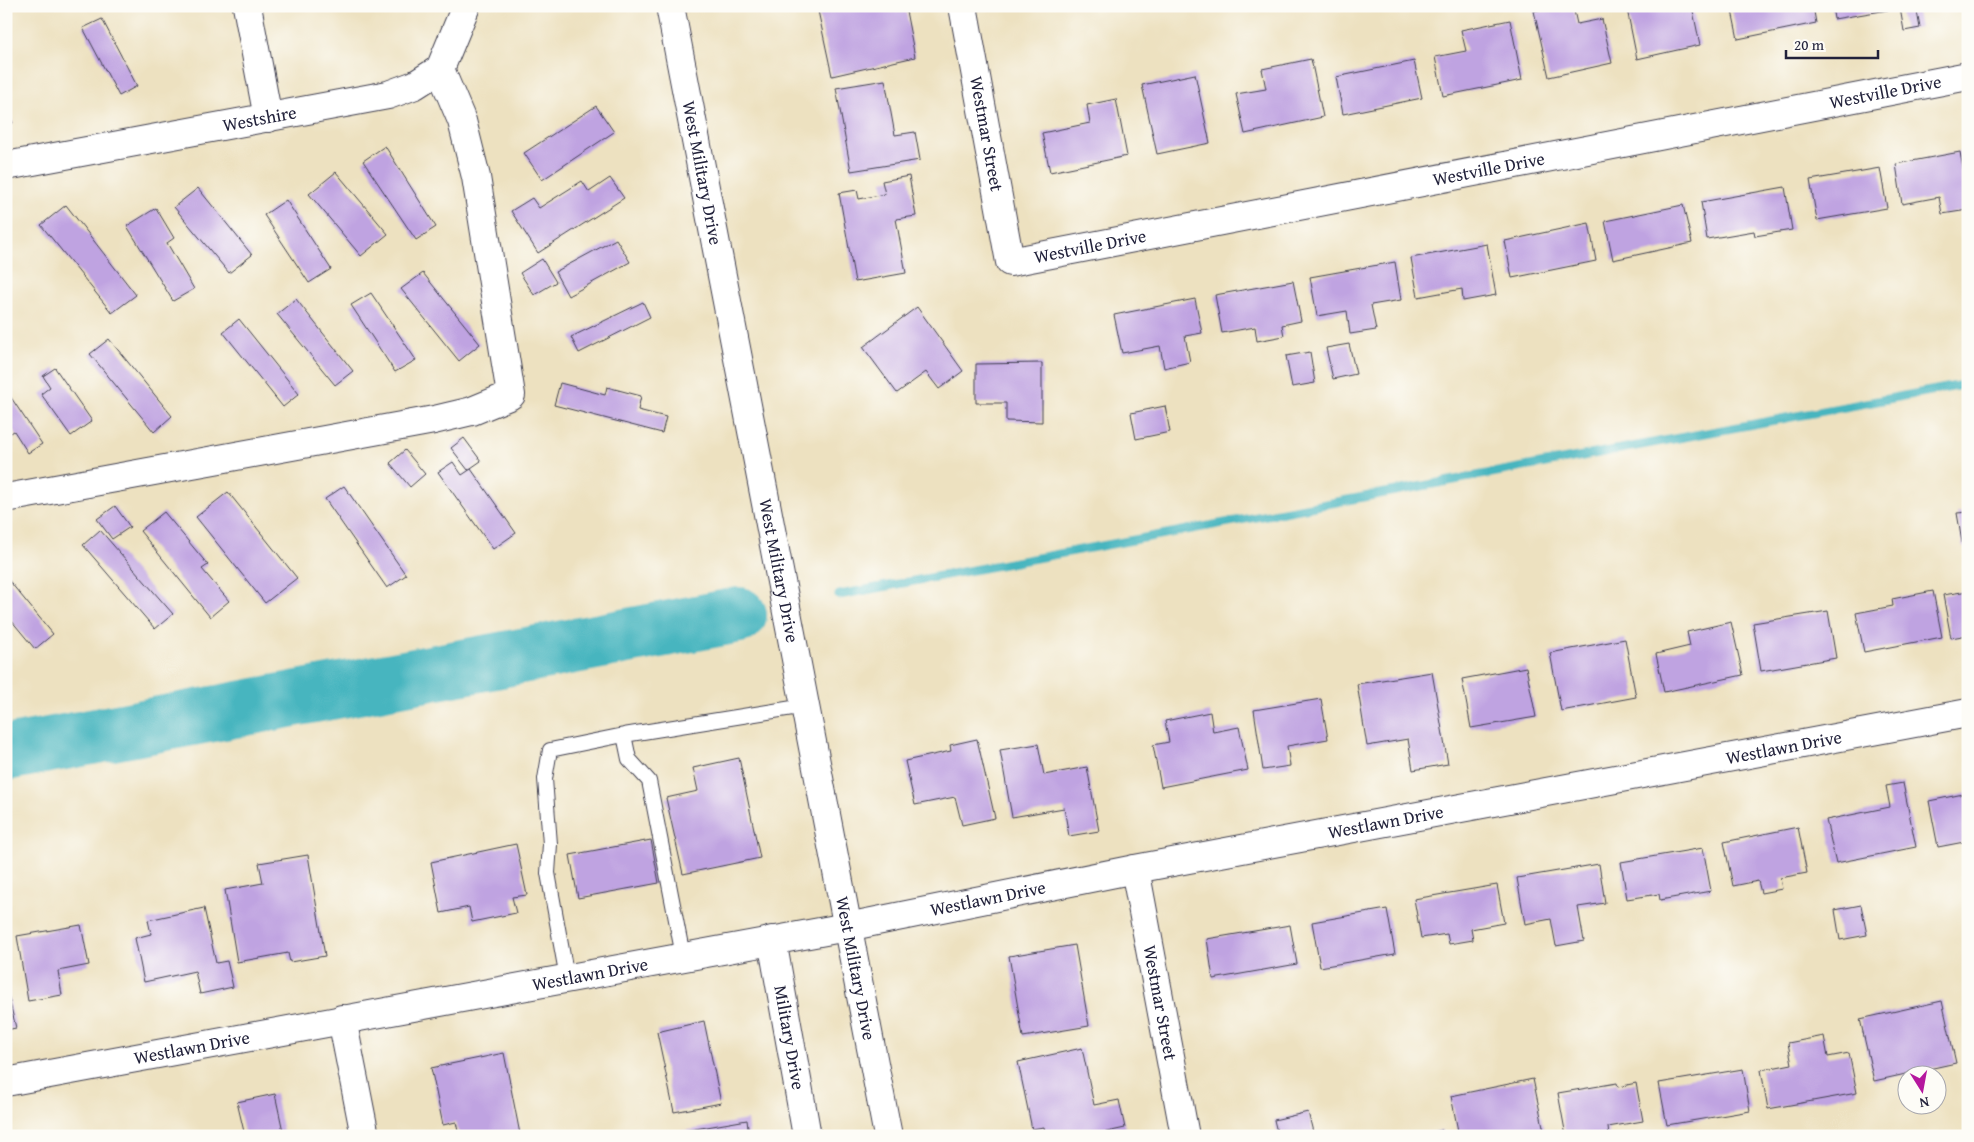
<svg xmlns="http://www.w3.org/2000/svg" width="1974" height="1142" viewBox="0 0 1974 1142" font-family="'Gentium Book Plus',serif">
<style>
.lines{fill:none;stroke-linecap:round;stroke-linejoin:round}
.stream{stroke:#46b5bf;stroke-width:9}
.river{stroke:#46b5bf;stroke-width:56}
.building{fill:#bfa3e1}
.service-casing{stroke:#403f4f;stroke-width:16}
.minor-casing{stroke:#403f4f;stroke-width:30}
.secondary-casing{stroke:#403f4f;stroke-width:30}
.service{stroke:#fff;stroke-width:14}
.minor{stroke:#fff;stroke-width:28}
.secondary{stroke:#fff;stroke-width:28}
.labels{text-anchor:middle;stroke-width:4;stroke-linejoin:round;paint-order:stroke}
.street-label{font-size:18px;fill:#22223b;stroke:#fdfcf7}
</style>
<rect width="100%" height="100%" fill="#fdfcf7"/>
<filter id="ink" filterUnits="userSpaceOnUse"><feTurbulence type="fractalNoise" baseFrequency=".02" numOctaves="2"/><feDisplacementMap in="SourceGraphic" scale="10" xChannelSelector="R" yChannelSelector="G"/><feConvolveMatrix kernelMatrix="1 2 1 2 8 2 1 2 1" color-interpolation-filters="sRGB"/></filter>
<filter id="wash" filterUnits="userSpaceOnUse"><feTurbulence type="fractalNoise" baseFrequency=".0096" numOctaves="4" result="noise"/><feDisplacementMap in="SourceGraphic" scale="20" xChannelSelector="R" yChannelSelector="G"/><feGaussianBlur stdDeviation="1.12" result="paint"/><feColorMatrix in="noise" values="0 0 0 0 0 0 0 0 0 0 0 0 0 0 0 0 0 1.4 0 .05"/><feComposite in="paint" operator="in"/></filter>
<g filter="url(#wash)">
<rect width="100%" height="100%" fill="#ede1c0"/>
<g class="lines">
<!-- stream -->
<path class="stream" d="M 839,595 L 1968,384"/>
<!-- river -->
<path class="river" d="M 6,753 L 739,615"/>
</g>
<g id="blocks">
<!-- building -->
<path class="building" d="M 817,6 L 905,6 L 915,57 L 832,76 Z
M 1554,6 L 1573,6 L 1577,24 L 1602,19 L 1612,63 L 1549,77 L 1534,11 Z
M 1640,6 L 1692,6 L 1700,45 L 1637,59 L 1627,9 Z
M 1731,6 L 1813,6 L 1816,23 L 1738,39 Z
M 1832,6 L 1916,6 L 1920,28 L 1904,31 L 1900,8 L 1834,19 Z
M 102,19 L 137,86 L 119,96 L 83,28 Z
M 1510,20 L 1522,80 L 1443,96 L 1435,57 L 1466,51 L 1461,30 Z
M 1311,59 L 1323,117 L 1245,134 L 1236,94 L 1266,89 L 1262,69 Z
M 1414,61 L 1422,98 L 1343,114 L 1336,77 Z
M 1195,74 L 1210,143 L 1157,154 L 1142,85 Z
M 885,80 L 895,135 L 915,132 L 920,160 L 851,171 L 836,88 Z
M 1116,99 L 1127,156 L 1050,172 L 1042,133 L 1090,123 L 1087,105 Z
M 596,106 L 614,132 L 542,180 L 524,153 Z
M 6,108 L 13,123 L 6,126 Z
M 385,146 L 436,227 L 416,240 L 363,161 Z
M 1960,152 L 1968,195 L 1968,210 L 1942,214 L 1939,197 L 1902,204 L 1896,164 Z
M 1880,168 L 1887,208 L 1817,220 L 1810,180 Z
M 336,172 L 388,234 L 361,256 L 309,194 Z
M 909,176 L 916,216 L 896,219 L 906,273 L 855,282 L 839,193 L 857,190 L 859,199 L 885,194 L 882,181 Z
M 610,178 L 624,198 L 538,253 L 511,211 L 532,198 L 539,208 L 582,181 L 589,192 Z
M 1785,187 L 1792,230 L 1755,236 L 1754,231 L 1707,239 L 1701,202 Z
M 198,188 L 252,255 L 229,273 L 174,207 Z
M 286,200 L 331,269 L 309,283 L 264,215 Z
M 66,205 L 136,295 L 112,313 L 41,225 Z
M 1683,205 L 1692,243 L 1613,260 L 1605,221 Z
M 156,208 L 174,238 L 167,243 L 194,289 L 173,301 L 127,226 Z
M 1589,223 L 1596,261 L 1512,278 L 1505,241 Z
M 616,239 L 630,262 L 568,296 L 555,272 Z
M 1487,244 L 1496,295 L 1463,301 L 1462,289 L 1418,297 L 1411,258 Z
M 542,259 L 556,282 L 534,295 L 520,273 Z
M 1395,262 L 1401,300 L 1371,305 L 1376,330 L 1350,334 L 1347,311 L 1317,316 L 1310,277 Z
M 423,273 L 480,344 L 459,361 L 401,289 Z
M 1293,281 L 1301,321 L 1282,325 L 1284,336 L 1257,341 L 1255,327 L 1222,333 L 1215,295 Z
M 371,293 L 416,360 L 395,372 L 351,305 Z
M 296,299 L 353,371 L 335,385 L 277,314 Z
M 1195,299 L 1202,333 L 1185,336 L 1190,362 L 1164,368 L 1160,346 L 1122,353 L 1114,315 Z
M 643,302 L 650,317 L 579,353 L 571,337 Z
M 917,307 L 963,371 L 939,389 L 926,372 L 897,393 L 863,347 Z
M 239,319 L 299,394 L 283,407 L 223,332 Z
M 109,339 L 172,416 L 154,432 L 90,354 Z
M 1349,344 L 1356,374 L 1333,379 L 1326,348 Z
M 1310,352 L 1315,383 L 1292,387 L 1286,356 Z
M 1042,363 L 1042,422 L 1006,421 L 1006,403 L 976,403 L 976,364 Z
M 55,368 L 92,421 L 71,436 L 41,394 L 50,387 L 43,376 Z
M 560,383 L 605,395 L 607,387 L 641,396 L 638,410 L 666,417 L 662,433 L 554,405 Z
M 6,390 L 42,444 L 28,453 L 14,431 L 6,436 Z
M 1165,406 L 1170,432 L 1136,439 L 1131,413 Z
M 464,438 L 481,461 L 468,470 L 451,448 Z
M 405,450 L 425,474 L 410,487 L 390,463 Z
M 453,462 L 462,475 L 471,469 L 516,533 L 493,549 L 438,472 Z
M 344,486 L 406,575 L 387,588 L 325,499 Z
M 228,492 L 297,578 L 265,603 L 196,517 Z
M 115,506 L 130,527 L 112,539 L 97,519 Z
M 164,512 L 208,565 L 202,569 L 229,601 L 210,617 L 140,531 Z
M 1968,512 L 1968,547 L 1963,548 L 1957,513 Z
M 100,530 L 173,614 L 155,629 L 83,545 Z
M 6,577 L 53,634 L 35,649 L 6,614 Z
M 1933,591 L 1942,637 L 1864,652 L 1856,613 L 1893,606 L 1892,599 Z
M 1968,591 L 1968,635 L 1951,638 L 1943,595 Z
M 1828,611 L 1836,658 L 1761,671 L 1753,623 Z
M 1731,622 L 1743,675 L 1664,692 L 1656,654 L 1690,646 L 1687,632 Z
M 1625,639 L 1636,697 L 1561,711 L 1550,653 Z
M 1526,667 L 1536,717 L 1471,728 L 1462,679 Z
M 1432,672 L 1448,764 L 1413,770 L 1408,739 L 1367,746 L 1357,684 Z
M 1321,699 L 1328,739 L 1287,746 L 1290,766 L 1263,770 L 1254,710 Z
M 1210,712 L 1213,732 L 1239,727 L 1248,770 L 1161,787 L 1153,745 L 1169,742 L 1165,721 Z
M 977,739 L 995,818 L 962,825 L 955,797 L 915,805 L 905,761 L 951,751 L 950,745 Z
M 1038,744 L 1044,775 L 1087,767 L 1099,831 L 1069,836 L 1064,808 L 1012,817 L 1000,750 Z
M 739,758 L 760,858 L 683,874 L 666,798 L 698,791 L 693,768 Z
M 1903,783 L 1916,847 L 1836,863 L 1826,820 L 1890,807 L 1886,786 Z
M 1968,793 L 1968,857 L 1967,857 L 1964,842 L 1938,847 L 1929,801 Z
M 1798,827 L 1807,873 L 1780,878 L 1782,889 L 1761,893 L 1758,881 L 1733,886 L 1724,842 Z
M 651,840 L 659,883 L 578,898 L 570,855 Z
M 516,844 L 527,895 L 512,897 L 516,913 L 472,922 L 469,907 L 441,913 L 431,862 Z
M 1703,848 L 1711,891 L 1660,900 L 1659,894 L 1627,899 L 1621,862 Z
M 308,855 L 325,956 L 290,962 L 288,953 L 237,962 L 225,890 L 263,883 L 259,863 Z
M 1599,864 L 1605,903 L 1578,907 L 1584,941 L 1556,946 L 1551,919 L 1525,924 L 1517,878 Z
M 1497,885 L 1504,923 L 1471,929 L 1473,940 L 1449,944 L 1447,934 L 1421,938 L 1414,899 Z
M 1861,905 L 1867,935 L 1840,940 L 1835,910 Z
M 204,908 L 216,963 L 227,961 L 233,987 L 200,994 L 195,971 L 144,982 L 135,938 L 151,934 L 148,920 Z
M 1387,909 L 1395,954 L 1320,967 L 1312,922 Z
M 81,925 L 89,965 L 58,971 L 62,995 L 28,1001 L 17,936 Z
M 1290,925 L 1297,964 L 1213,979 L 1207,939 Z
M 1075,945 L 1089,1026 L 1023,1037 L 1009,956 Z
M 6,986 L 16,1028 L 6,1030 Z
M 1942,1001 L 1956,1063 L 1874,1081 L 1860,1019 Z
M 704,1021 L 721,1103 L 674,1112 L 657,1032 Z
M 1824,1036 L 1828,1057 L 1849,1053 L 1857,1093 L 1768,1109 L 1761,1070 L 1792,1064 L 1788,1043 Z
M 1082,1048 L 1094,1105 L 1119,1100 L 1125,1128 L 1089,1136 L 1046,1136 L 1044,1127 L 1032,1129 L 1018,1062 Z
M 504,1053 L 520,1134 L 459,1136 L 456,1122 L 443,1125 L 431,1068 Z
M 1743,1069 L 1750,1111 L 1667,1125 L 1659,1083 Z
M 1533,1079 L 1545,1136 L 1459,1136 L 1451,1096 Z
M 1617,1083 L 1618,1087 L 1636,1083 L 1643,1121 L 1608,1127 L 1609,1136 L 1566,1136 L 1558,1093 Z
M 275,1094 L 284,1136 L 245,1136 L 237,1102 Z
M 1308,1112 L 1314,1136 L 1278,1136 L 1274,1120 Z
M 747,1120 L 749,1136 L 679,1136 L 678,1132 Z
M 1442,1130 L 1443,1136 L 1422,1136 L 1422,1135 Z"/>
</g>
</g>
<g filter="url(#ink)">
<use href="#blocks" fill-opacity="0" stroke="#403f4f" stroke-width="1"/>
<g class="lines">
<!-- service casing -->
<g class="service-casing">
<path id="service" d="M 683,956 L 649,781 L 629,759 L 624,735 L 805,706
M 567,978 L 548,873 L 550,844 L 545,779 L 550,750 L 624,735"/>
</g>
<!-- minor casing -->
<g class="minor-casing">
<g id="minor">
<path d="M 247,6 L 268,118"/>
<path id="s1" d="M 963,6 L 1010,262 L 1968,76"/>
<path id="s2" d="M 6,166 L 388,95 L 415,85 L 440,69 L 466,6"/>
<path d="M 6,498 L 434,420 L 472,411 L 511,395 L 476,177 L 462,121 L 440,69"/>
<path id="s3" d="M 1135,869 L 1185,1136"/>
<path id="s4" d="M 772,940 L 807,1136"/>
<path d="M 342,1019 L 365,1136"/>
<path id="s5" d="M 6,1082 L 847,927 L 1135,869 L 1968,713"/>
</g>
</g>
<!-- secondary casing -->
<g class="secondary-casing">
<g id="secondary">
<path id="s6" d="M 670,6 L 888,1136"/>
</g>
</g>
<!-- service -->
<use href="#service" class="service"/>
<!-- minor -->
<use href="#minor" class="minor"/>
<!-- secondary -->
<use href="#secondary" class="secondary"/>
</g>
</g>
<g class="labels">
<!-- street labels -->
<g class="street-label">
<text dy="6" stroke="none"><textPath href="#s1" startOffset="1152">Westville Drive</textPath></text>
<text dy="6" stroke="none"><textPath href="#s2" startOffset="258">Westshire</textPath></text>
<text dy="6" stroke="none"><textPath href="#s1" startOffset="130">Westmar Street</textPath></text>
<text dy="6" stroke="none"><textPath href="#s1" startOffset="748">Westville Drive</textPath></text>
<text dy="6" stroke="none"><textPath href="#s6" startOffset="170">West Military Drive</textPath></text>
<text dy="6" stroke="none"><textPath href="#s1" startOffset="342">Westville Drive</textPath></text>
<text dy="6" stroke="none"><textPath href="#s6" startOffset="575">West Military Drive</textPath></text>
<text dy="6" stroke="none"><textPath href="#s5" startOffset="1809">Westlawn Drive</textPath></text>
<text dy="6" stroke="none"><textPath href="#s5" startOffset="1404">Westlawn Drive</textPath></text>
<text dy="6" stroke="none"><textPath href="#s5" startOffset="999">Westlawn Drive</textPath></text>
<text dy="6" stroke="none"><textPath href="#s6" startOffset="980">West Military Drive</textPath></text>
<text dy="6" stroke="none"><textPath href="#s5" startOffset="594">Westlawn Drive</textPath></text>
<text dy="6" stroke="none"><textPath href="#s3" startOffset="136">Westmar Street</textPath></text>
<text dy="6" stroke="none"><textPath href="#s4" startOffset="99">Military Drive</textPath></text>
<text dy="6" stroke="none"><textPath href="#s5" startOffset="189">Westlawn Drive</textPath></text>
</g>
</g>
<!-- margin -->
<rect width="1974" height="1142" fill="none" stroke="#fdfcf7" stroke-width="25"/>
<!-- north arrow -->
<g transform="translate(1922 1090) rotate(169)"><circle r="24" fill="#fdfcf7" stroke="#a5a5ac"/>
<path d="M0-4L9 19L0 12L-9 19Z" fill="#b5179e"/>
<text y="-8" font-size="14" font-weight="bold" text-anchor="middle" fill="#22223b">N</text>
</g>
<!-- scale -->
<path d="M1786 50v8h92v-8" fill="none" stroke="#22223b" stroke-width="2.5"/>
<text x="1794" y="50" font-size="15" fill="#22223b" stroke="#fdfcf7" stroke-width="4" paint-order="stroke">20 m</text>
</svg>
